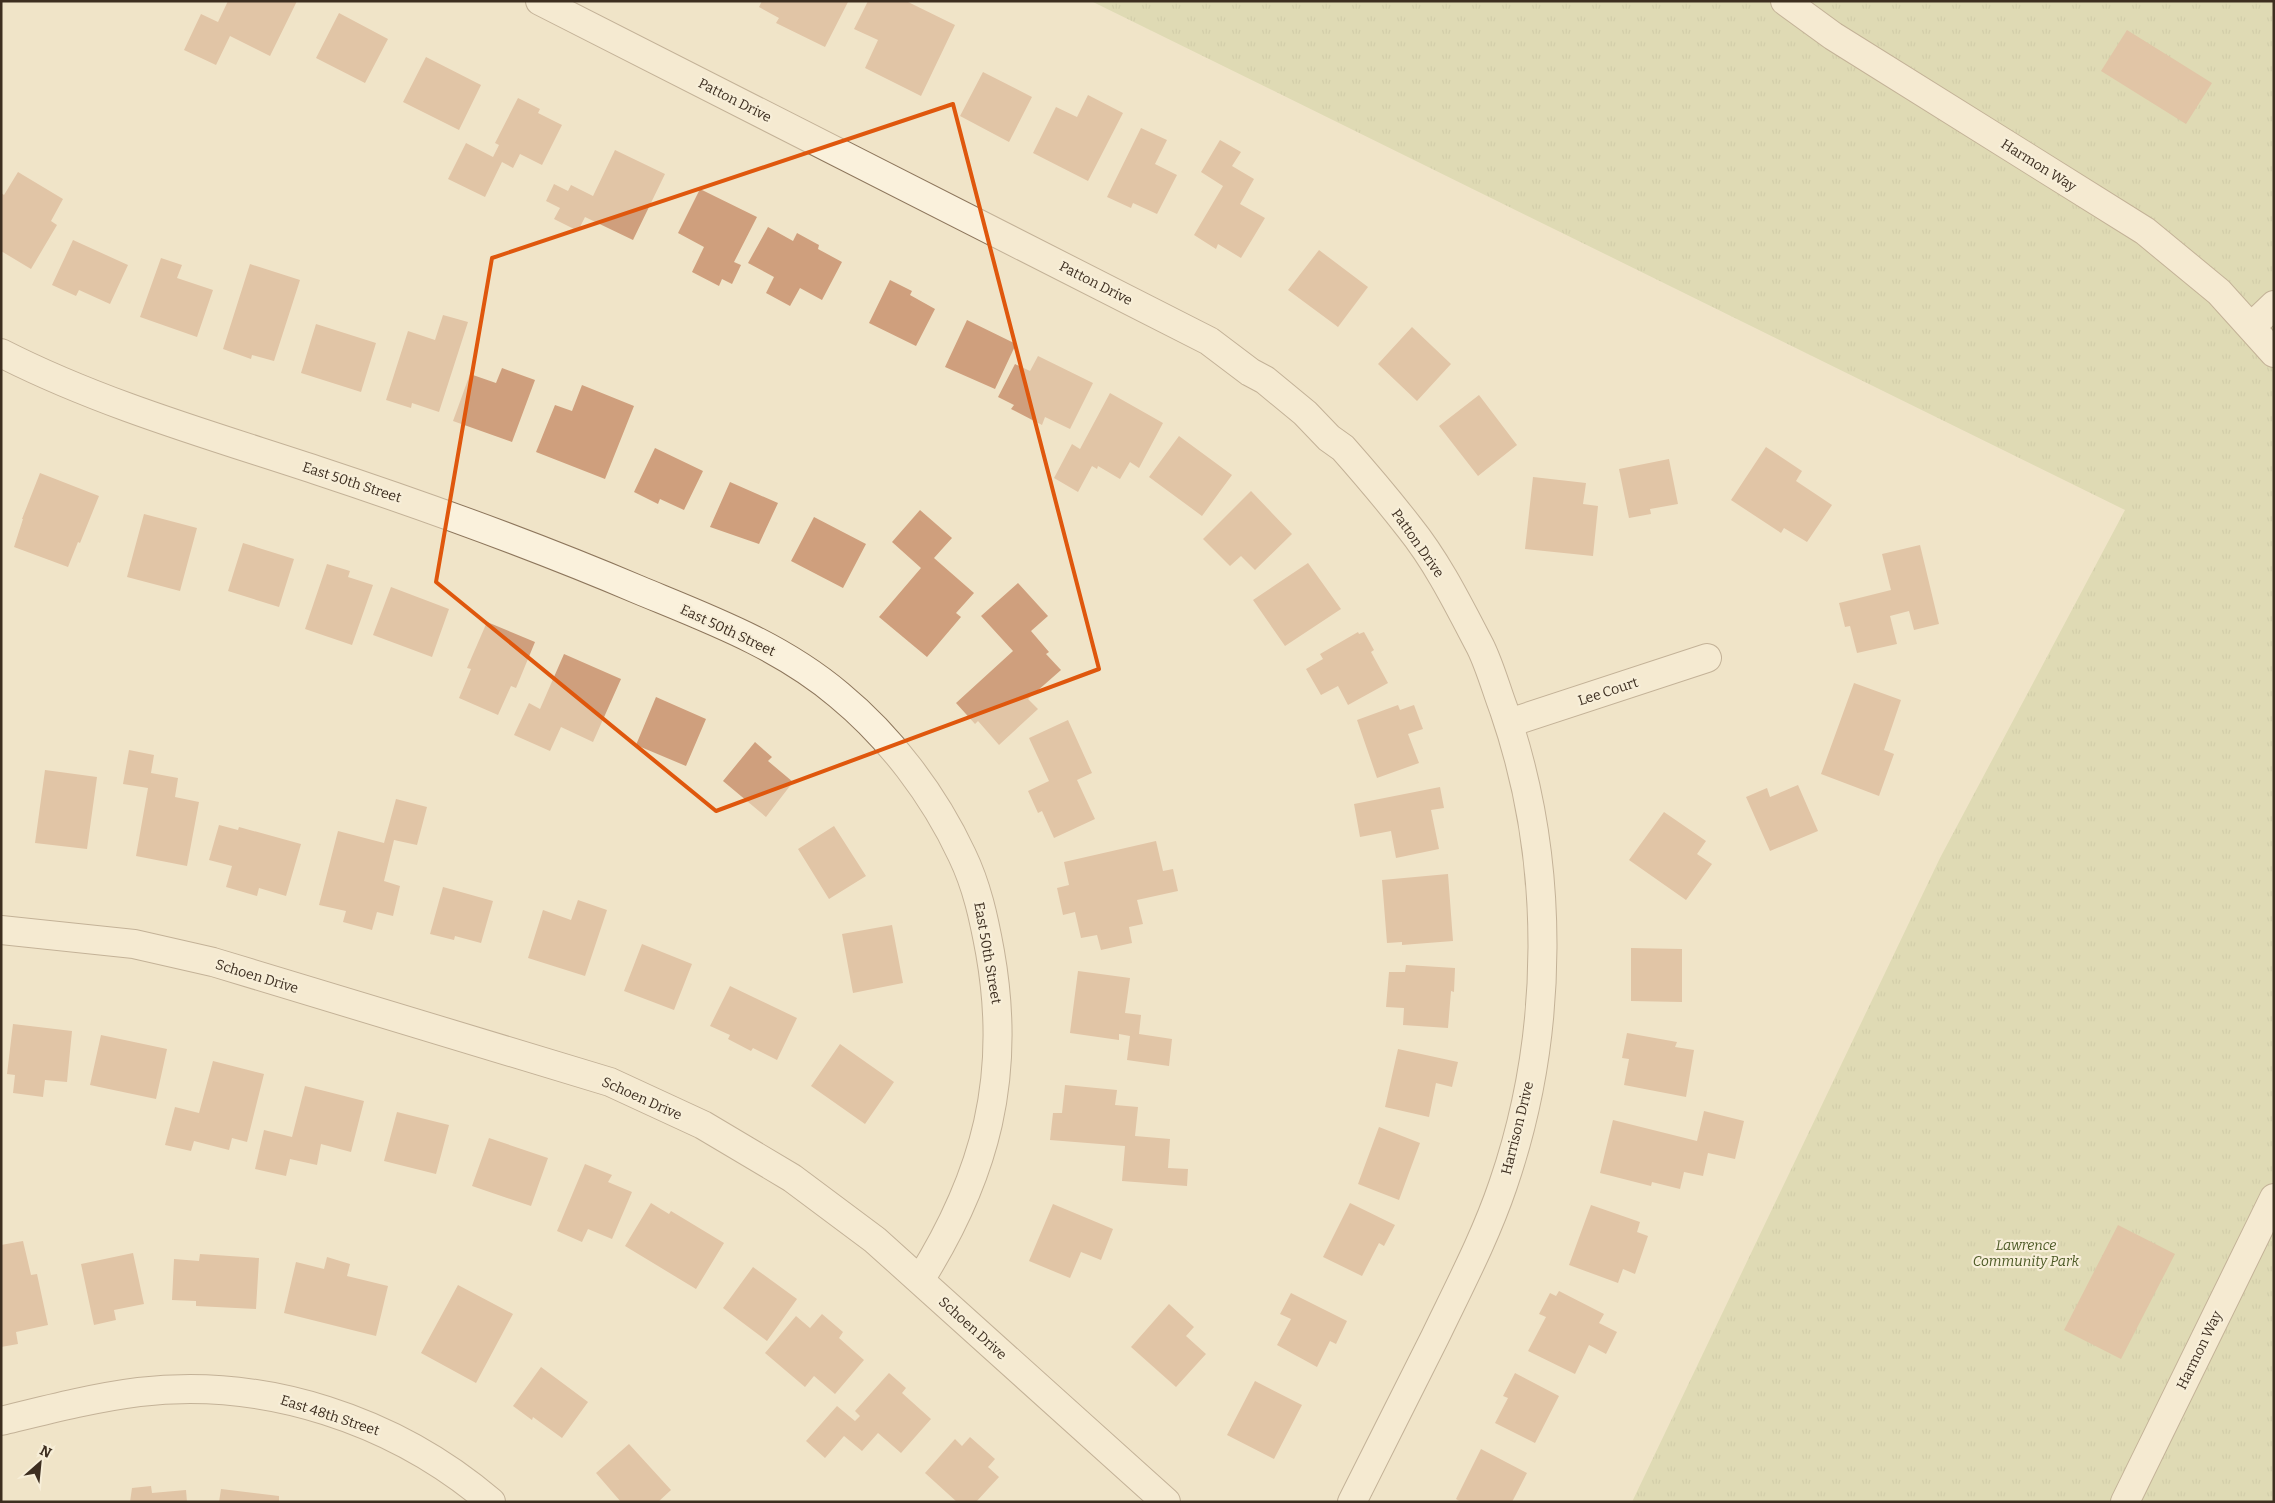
<svg xmlns="http://www.w3.org/2000/svg" width="2275" height="1503" viewBox="0 0 2275 1503" font-family="Bitter,serif">
<style>
.park{fill:url(#park-tufts)}
.building{fill:#cf9f7d}
.lines{fill:none;stroke-linecap:round;stroke-linejoin:round}
.minor-casing{stroke:#8d765c;stroke-width:30}
.minor{stroke:#faf1dc;stroke-width:28}
.marked{fill:none;stroke:#df570d;stroke-width:4;stroke-linejoin:round}
.labels{text-anchor:middle;stroke-width:4.5;stroke-linejoin:round;paint-order:stroke}
.street-label{font-size:14px;fill:#3d2e20;stroke:#f7eed8}
.park-label{font-size:14px;font-style:italic;fill:#4d5a26;stroke:#f7eed8}
</style>
<defs>
<pattern id="park-tufts" width="24" height="20" patternUnits="userSpaceOnUse" patternTransform="scale(1.25)"><rect width="24" height="20" fill="#c9cf9b"/><path d="M3 7l-1-3M5 7V3M7 7l1-3M15 17l-1-3M17 17v-4M19 17l1-3" fill="none" stroke="#aeb285"/></pattern>
</defs>
<rect width="100%" height="100%" fill="#f0e4c8"/>
<!-- park -->
<path class="park" d="M 1091,1 L 2274,1 L 2274,1502 L 1632,1502 L 1940,858 L 2125,510 Z"/>
<!-- building -->
<path class="building" d="M 228,1 L 297,1 L 270,56 L 230,36 L 216,65 L 184,50 L 201,14 L 218,22 Z
M 762,1 L 846,1 L 848,2 L 825,47 L 776,23 L 779,18 L 759,7 Z
M 868,1 L 906,1 L 955,25 L 921,96 L 865,68 L 878,40 L 854,29 Z
M 339,13 L 388,39 L 365,83 L 316,58 Z
M 2127,30 L 2212,83 L 2186,124 L 2101,71 Z
M 426,57 L 481,85 L 459,130 L 403,102 Z
M 983,72 L 1032,97 L 1009,142 L 960,116 Z
M 1088,95 L 1123,113 L 1088,181 L 1033,153 L 1056,107 L 1077,117 Z
M 518,98 L 540,109 L 538,113 L 562,125 L 542,165 L 520,154 L 513,168 L 502,162 L 485,197 L 448,179 L 466,143 L 493,157 L 499,145 L 495,143 Z
M 1141,128 L 1167,140 L 1155,164 L 1177,175 L 1157,214 L 1133,203 L 1131,208 L 1107,197 Z
M 1220,140 L 1241,152 L 1232,166 L 1254,179 L 1240,204 L 1265,218 L 1241,258 L 1218,244 L 1216,249 L 1194,235 L 1223,186 L 1201,172 Z
M 615,150 L 665,174 L 633,240 L 585,217 L 578,231 L 554,219 L 560,208 L 546,201 L 554,184 L 568,191 L 571,185 L 593,196 Z
M 18,172 L 63,199 L 51,221 L 57,225 L 31,269 L 1,251 L 1,193 L 4,195 Z
M 700,189 L 757,217 L 734,262 L 741,265 L 732,284 L 722,279 L 719,286 L 692,272 L 704,247 L 678,233 Z
M 768,227 L 793,241 L 797,233 L 819,245 L 818,249 L 842,262 L 822,300 L 800,288 L 790,306 L 766,293 L 774,277 L 748,263 Z
M 73,240 L 128,265 L 110,304 L 79,290 L 76,296 L 52,285 Z
M 1319,250 L 1368,287 L 1338,327 L 1288,290 Z
M 161,258 L 182,265 L 177,278 L 213,290 L 197,337 L 140,317 Z
M 250,264 L 300,280 L 274,361 L 252,355 L 251,359 L 223,349 Z
M 890,280 L 912,291 L 910,295 L 935,309 L 916,346 L 869,323 Z
M 443,315 L 468,322 L 439,412 L 412,403 L 411,408 L 386,400 L 408,331 L 435,340 Z
M 967,320 L 1016,344 L 995,389 L 945,367 Z
M 316,324 L 376,343 L 361,392 L 301,373 Z
M 1412,327 L 1451,364 L 1417,401 L 1378,364 Z
M 1038,356 L 1093,383 L 1070,429 L 1045,417 L 1042,425 L 1011,409 L 1014,405 L 998,397 L 1015,364 L 1030,371 Z
M 502,368 L 535,380 L 512,442 L 453,421 L 470,374 L 496,383 Z
M 582,385 L 634,406 L 605,479 L 536,452 L 555,405 L 572,411 Z
M 1110,393 L 1163,423 L 1139,468 L 1130,462 L 1120,479 L 1098,466 L 1097,469 L 1092,466 L 1078,492 L 1054,478 L 1072,444 L 1080,449 Z
M 1479,395 L 1517,445 L 1478,476 L 1439,426 Z
M 1179,436 L 1232,475 L 1202,516 L 1149,477 Z
M 1766,447 L 1802,471 L 1796,481 L 1832,505 L 1807,542 L 1784,528 L 1781,533 L 1731,500 Z
M 655,448 L 703,471 L 684,510 L 660,499 L 658,504 L 634,492 Z
M 1669,459 L 1678,504 L 1650,509 L 1651,514 L 1629,518 L 1619,469 Z
M 40,473 L 99,496 L 80,543 L 78,542 L 68,567 L 14,547 L 23,519 L 22,519 Z
M 1533,477 L 1586,483 L 1583,504 L 1598,506 L 1593,556 L 1525,549 Z
M 730,482 L 778,503 L 759,544 L 710,527 Z
M 1251,491 L 1292,534 L 1255,570 L 1241,556 L 1230,566 L 1203,539 Z
M 920,510 L 952,538 L 934,558 L 974,593 L 956,613 L 961,617 L 927,657 L 879,617 L 921,568 L 892,542 Z
M 144,514 L 197,528 L 180,591 L 127,577 Z
M 814,517 L 866,544 L 843,588 L 791,561 Z
M 243,543 L 294,559 L 279,607 L 228,591 Z
M 1920,545 L 1939,624 L 1914,630 L 1909,611 L 1890,616 L 1897,644 L 1857,653 L 1850,626 L 1845,627 L 1839,603 L 1891,590 L 1882,554 Z
M 1308,563 L 1341,609 L 1285,646 L 1253,600 Z
M 327,564 L 350,571 L 348,577 L 373,585 L 352,645 L 305,629 Z
M 1018,583 L 1048,616 L 1031,631 L 1049,652 L 1046,654 L 1061,670 L 1028,699 L 1038,709 L 999,745 L 978,721 L 975,724 L 956,703 L 1013,651 L 981,616 Z
M 391,587 L 449,609 L 432,657 L 373,635 Z
M 487,622 L 535,642 L 516,688 L 511,686 L 498,715 L 459,698 L 471,669 L 467,668 Z
M 1358,632 L 1359,634 L 1364,632 L 1374,650 L 1371,652 L 1388,683 L 1348,705 L 1338,686 L 1321,695 L 1306,669 L 1323,659 L 1320,654 Z
M 564,654 L 621,679 L 593,742 L 561,727 L 550,751 L 514,735 L 529,703 L 540,709 Z
M 1854,683 L 1901,700 L 1884,750 L 1894,754 L 1879,796 L 1821,774 Z
M 656,697 L 706,719 L 686,766 L 636,745 Z
M 1398,705 L 1400,710 L 1414,705 L 1423,729 L 1408,734 L 1419,763 L 1377,778 L 1357,720 Z
M 1068,720 L 1092,773 L 1077,780 L 1095,819 L 1054,838 L 1042,811 L 1038,813 L 1028,791 L 1049,781 L 1029,738 Z
M 755,742 L 772,757 L 768,761 L 793,782 L 766,817 L 723,781 Z
M 129,750 L 154,755 L 151,773 L 178,778 L 175,797 L 199,802 L 187,866 L 136,856 L 148,788 L 123,784 Z
M 45,770 L 97,777 L 87,849 L 35,843 Z
M 1798,785 L 1818,831 L 1770,851 L 1746,797 L 1767,788 L 1770,797 Z
M 1440,787 L 1444,808 L 1431,810 L 1439,849 L 1396,858 L 1391,831 L 1360,837 L 1354,804 Z
M 396,799 L 427,807 L 417,845 L 394,840 L 384,881 L 400,886 L 393,916 L 377,912 L 372,930 L 343,922 L 346,911 L 319,905 L 338,831 L 384,843 Z
M 1664,812 L 1706,841 L 1697,854 L 1712,864 L 1686,900 L 1629,860 Z
M 219,825 L 238,830 L 239,827 L 301,844 L 286,896 L 259,888 L 257,896 L 226,887 L 232,866 L 209,860 Z
M 834,826 L 866,876 L 829,899 L 798,849 Z
M 1156,841 L 1163,871 L 1173,869 L 1178,891 L 1137,900 L 1143,924 L 1129,927 L 1132,943 L 1101,950 L 1097,935 L 1081,938 L 1075,912 L 1063,915 L 1057,888 L 1069,885 L 1064,862 Z
M 1448,874 L 1453,941 L 1402,945 L 1402,942 L 1387,943 L 1382,880 Z
M 443,887 L 493,901 L 481,943 L 455,936 L 454,940 L 430,934 Z
M 578,900 L 607,910 L 585,976 L 528,958 L 543,910 L 571,920 Z
M 892,925 L 903,983 L 853,993 L 842,934 Z
M 642,944 L 692,964 L 674,1010 L 624,991 Z
M 1631,948 L 1682,949 L 1682,1002 L 1631,1001 Z
M 1406,965 L 1455,968 L 1454,992 L 1451,991 L 1448,1028 L 1403,1025 L 1404,1008 L 1386,1007 L 1389,972 L 1405,972 Z
M 1078,971 L 1130,978 L 1125,1013 L 1141,1015 L 1139,1034 L 1172,1039 L 1169,1066 L 1127,1060 L 1130,1036 L 1119,1034 L 1119,1040 L 1070,1033 Z
M 730,986 L 797,1018 L 777,1060 L 753,1048 L 751,1051 L 728,1039 L 730,1035 L 710,1026 Z
M 13,1024 L 72,1031 L 67,1082 L 45,1080 L 43,1097 L 13,1093 L 15,1075 L 7,1074 Z
M 1627,1033 L 1677,1042 L 1675,1047 L 1694,1050 L 1686,1097 L 1624,1085 L 1629,1059 L 1622,1058 Z
M 101,1035 L 167,1049 L 156,1099 L 90,1085 Z
M 840,1044 L 894,1082 L 865,1124 L 811,1086 Z
M 1398,1049 L 1458,1062 L 1452,1087 L 1436,1083 L 1429,1117 L 1385,1107 Z
M 213,1061 L 264,1074 L 247,1142 L 232,1138 L 229,1150 L 194,1141 L 191,1151 L 165,1145 L 175,1107 L 199,1113 Z
M 1065,1085 L 1117,1090 L 1115,1105 L 1138,1107 L 1135,1136 L 1170,1139 L 1168,1168 L 1188,1169 L 1187,1186 L 1122,1181 L 1125,1146 L 1050,1140 L 1053,1113 L 1062,1113 Z
M 305,1086 L 364,1101 L 351,1152 L 321,1144 L 317,1165 L 290,1159 L 286,1176 L 255,1169 L 264,1130 L 292,1137 Z
M 1704,1111 L 1744,1121 L 1735,1159 L 1708,1153 L 1703,1176 L 1684,1172 L 1680,1189 L 1652,1182 L 1651,1186 L 1600,1173 L 1613,1120 L 1697,1141 Z
M 397,1112 L 449,1125 L 436,1174 L 384,1161 Z
M 1379,1127 L 1420,1143 L 1399,1200 L 1358,1184 Z
M 489,1138 L 548,1158 L 531,1206 L 472,1186 Z
M 585,1164 L 612,1175 L 608,1182 L 632,1192 L 612,1239 L 588,1229 L 582,1242 L 557,1231 Z
M 651,1203 L 669,1214 L 671,1211 L 724,1243 L 696,1289 L 625,1246 Z
M 1350,1203 L 1395,1225 L 1384,1246 L 1379,1243 L 1362,1276 L 1323,1257 Z
M 1053,1204 L 1113,1229 L 1101,1260 L 1081,1252 L 1070,1278 L 1029,1261 Z
M 1591,1205 L 1640,1222 L 1637,1232 L 1648,1236 L 1635,1274 L 1623,1269 L 1618,1283 L 1569,1265 Z
M 2118,1225 L 2175,1254 L 2121,1359 L 2064,1330 Z
M 23,1241 L 31,1275 L 37,1274 L 48,1325 L 16,1332 L 18,1344 L 1,1347 L 1,1245 Z
M 133,1253 L 144,1304 L 114,1310 L 116,1320 L 94,1325 L 81,1264 Z
M 200,1254 L 259,1258 L 256,1309 L 196,1306 L 196,1301 L 172,1300 L 174,1259 L 199,1261 Z
M 327,1257 L 350,1264 L 347,1276 L 388,1286 L 376,1336 L 284,1313 L 296,1262 L 324,1269 Z
M 753,1267 L 797,1299 L 767,1341 L 723,1308 Z
M 458,1285 L 513,1314 L 476,1383 L 421,1353 Z
M 1559,1291 L 1604,1314 L 1599,1323 L 1617,1332 L 1606,1354 L 1589,1345 L 1575,1374 L 1528,1351 L 1546,1317 L 1539,1314 L 1550,1293 L 1556,1296 Z
M 1291,1293 L 1347,1321 L 1336,1344 L 1330,1341 L 1317,1367 L 1277,1345 L 1291,1319 L 1280,1314 Z
M 1169,1304 L 1194,1327 L 1186,1336 L 1206,1354 L 1176,1387 L 1131,1347 Z
M 822,1314 L 843,1332 L 839,1338 L 864,1360 L 835,1394 L 814,1376 L 805,1387 L 765,1353 L 796,1316 L 810,1328 Z
M 541,1367 L 588,1402 L 562,1438 L 533,1417 L 532,1420 L 513,1406 Z
M 889,1373 L 906,1388 L 902,1393 L 931,1419 L 901,1453 L 878,1433 L 862,1451 L 844,1436 L 825,1458 L 806,1441 L 837,1406 L 855,1421 L 860,1416 L 855,1411 Z
M 1515,1373 L 1559,1396 L 1535,1443 L 1495,1423 L 1508,1398 L 1503,1396 Z
M 1255,1381 L 1302,1405 L 1274,1459 L 1227,1435 Z
M 970,1437 L 995,1459 L 988,1467 L 999,1477 L 976,1502 L 957,1502 L 925,1473 L 955,1439 L 962,1446 Z
M 629,1444 L 671,1490 L 658,1502 L 621,1502 L 596,1473 Z
M 1481,1449 L 1527,1473 L 1512,1502 L 1461,1502 L 1456,1499 Z
M 151,1486 L 152,1493 L 186,1490 L 187,1502 L 130,1502 L 132,1488 Z
M 221,1489 L 279,1496 L 279,1502 L 219,1502 Z"/>
<g class="lines">
<!-- minor casing -->
<g class="minor-casing">
<path id="minor" d="M 540,1 L 1209,341 L 1250,372 L 1265,380 L 1305,413 L 1329,438 L 1343,448 C 1366,474 1388,500 1409,527 C 1438,563 1459,606 1480,646 C 1490,666 1496,689 1504,710 C 1556,861 1555,1034 1503,1185 C 1485,1238 1459,1287 1435,1337 C 1407,1392 1380,1447 1352,1502
M 1785,1 L 1833,36 L 2145,231 L 2219,292 L 2274,353
M 2251,327 L 2274,305
M 1,353 C 101,404 210,435 316,470 C 425,506 533,545 639,590 C 709,619 780,645 839,695 C 890,737 934,795 962,855 C 977,886 984,919 990,952 C 1012,1076 986,1175 920,1280
M 1509,723 L 1707,658
M 1,930 L 134,944 L 213,962 L 610,1082 L 703,1125 L 792,1178 L 875,1240 L 1166,1502
M 1,1421 C 46,1410 92,1398 139,1392 C 265,1377 395,1420 491,1502
M 2125,1502 L 2274,1198"/>
</g>
<!-- minor -->
<use href="#minor" class="minor"/>
</g>
<!-- marked area -->
<path d="M0 0H2275V1503H0ZM 953,104 L 1099,669 L 716,811 L 436,582 L 492,258 Z" fill="#f0e4c8" fill-opacity=".55" fill-rule="evenodd"/>
<path class="marked" d="M 953,104 L 1099,669 L 716,811 L 436,582 L 492,258 Z"/>
<g class="labels">
<!-- street labels -->
<g class="street-label">
<text transform="translate(735 100) rotate(27)" y="5">Patton Drive</text>
<text transform="translate(2039 165) rotate(32)" y="5">Harmon Way</text>
<text transform="translate(1096 283) rotate(27)" y="5">Patton Drive</text>
<text transform="translate(352 482) rotate(18)" y="5">East 50th Street</text>
<text transform="translate(1418 543) rotate(55)" y="5">Patton Drive</text>
<text transform="translate(728 630) rotate(25)" y="5">East 50th Street</text>
<text transform="translate(1608 691) rotate(-18)" y="5">Lee Court</text>
<text transform="translate(988 953) rotate(80)" y="5">East 50th Street</text>
<text transform="translate(257 976) rotate(17)" y="5">Schoen Drive</text>
<text transform="translate(642 1098) rotate(24)" y="5">Schoen Drive</text>
<text transform="translate(1517 1128) rotate(-76)" y="5">Harrison Drive</text>
<text transform="translate(973 1328) rotate(42)" y="5">Schoen Drive</text>
<text transform="translate(2199 1350) rotate(-64)" y="5">Harmon Way</text>
<text transform="translate(330 1415) rotate(18)" y="5">East 48th Street</text>
</g>
<!-- park labels -->
<g class="park-label">
<text x="2026" y="1250">Lawrence<tspan x="2026" dy="16">Community Park</tspan></text>
</g>
</g>
<!-- border -->
<rect width="2275" height="1503" fill="none" stroke="#3d2e20" stroke-width="5"/>
<!-- north arrow -->
<g transform="translate(40 1463) rotate(27)" stroke="#f7eed8" stroke-width="4" paint-order="stroke">
<path d="M0-4L9 19L0 12L-9 19Z" fill="#3d2e20"/>
<text y="-8" font-size="14" font-weight="bold" text-anchor="middle" fill="#3d2e20">N</text>
</g>
</svg>
